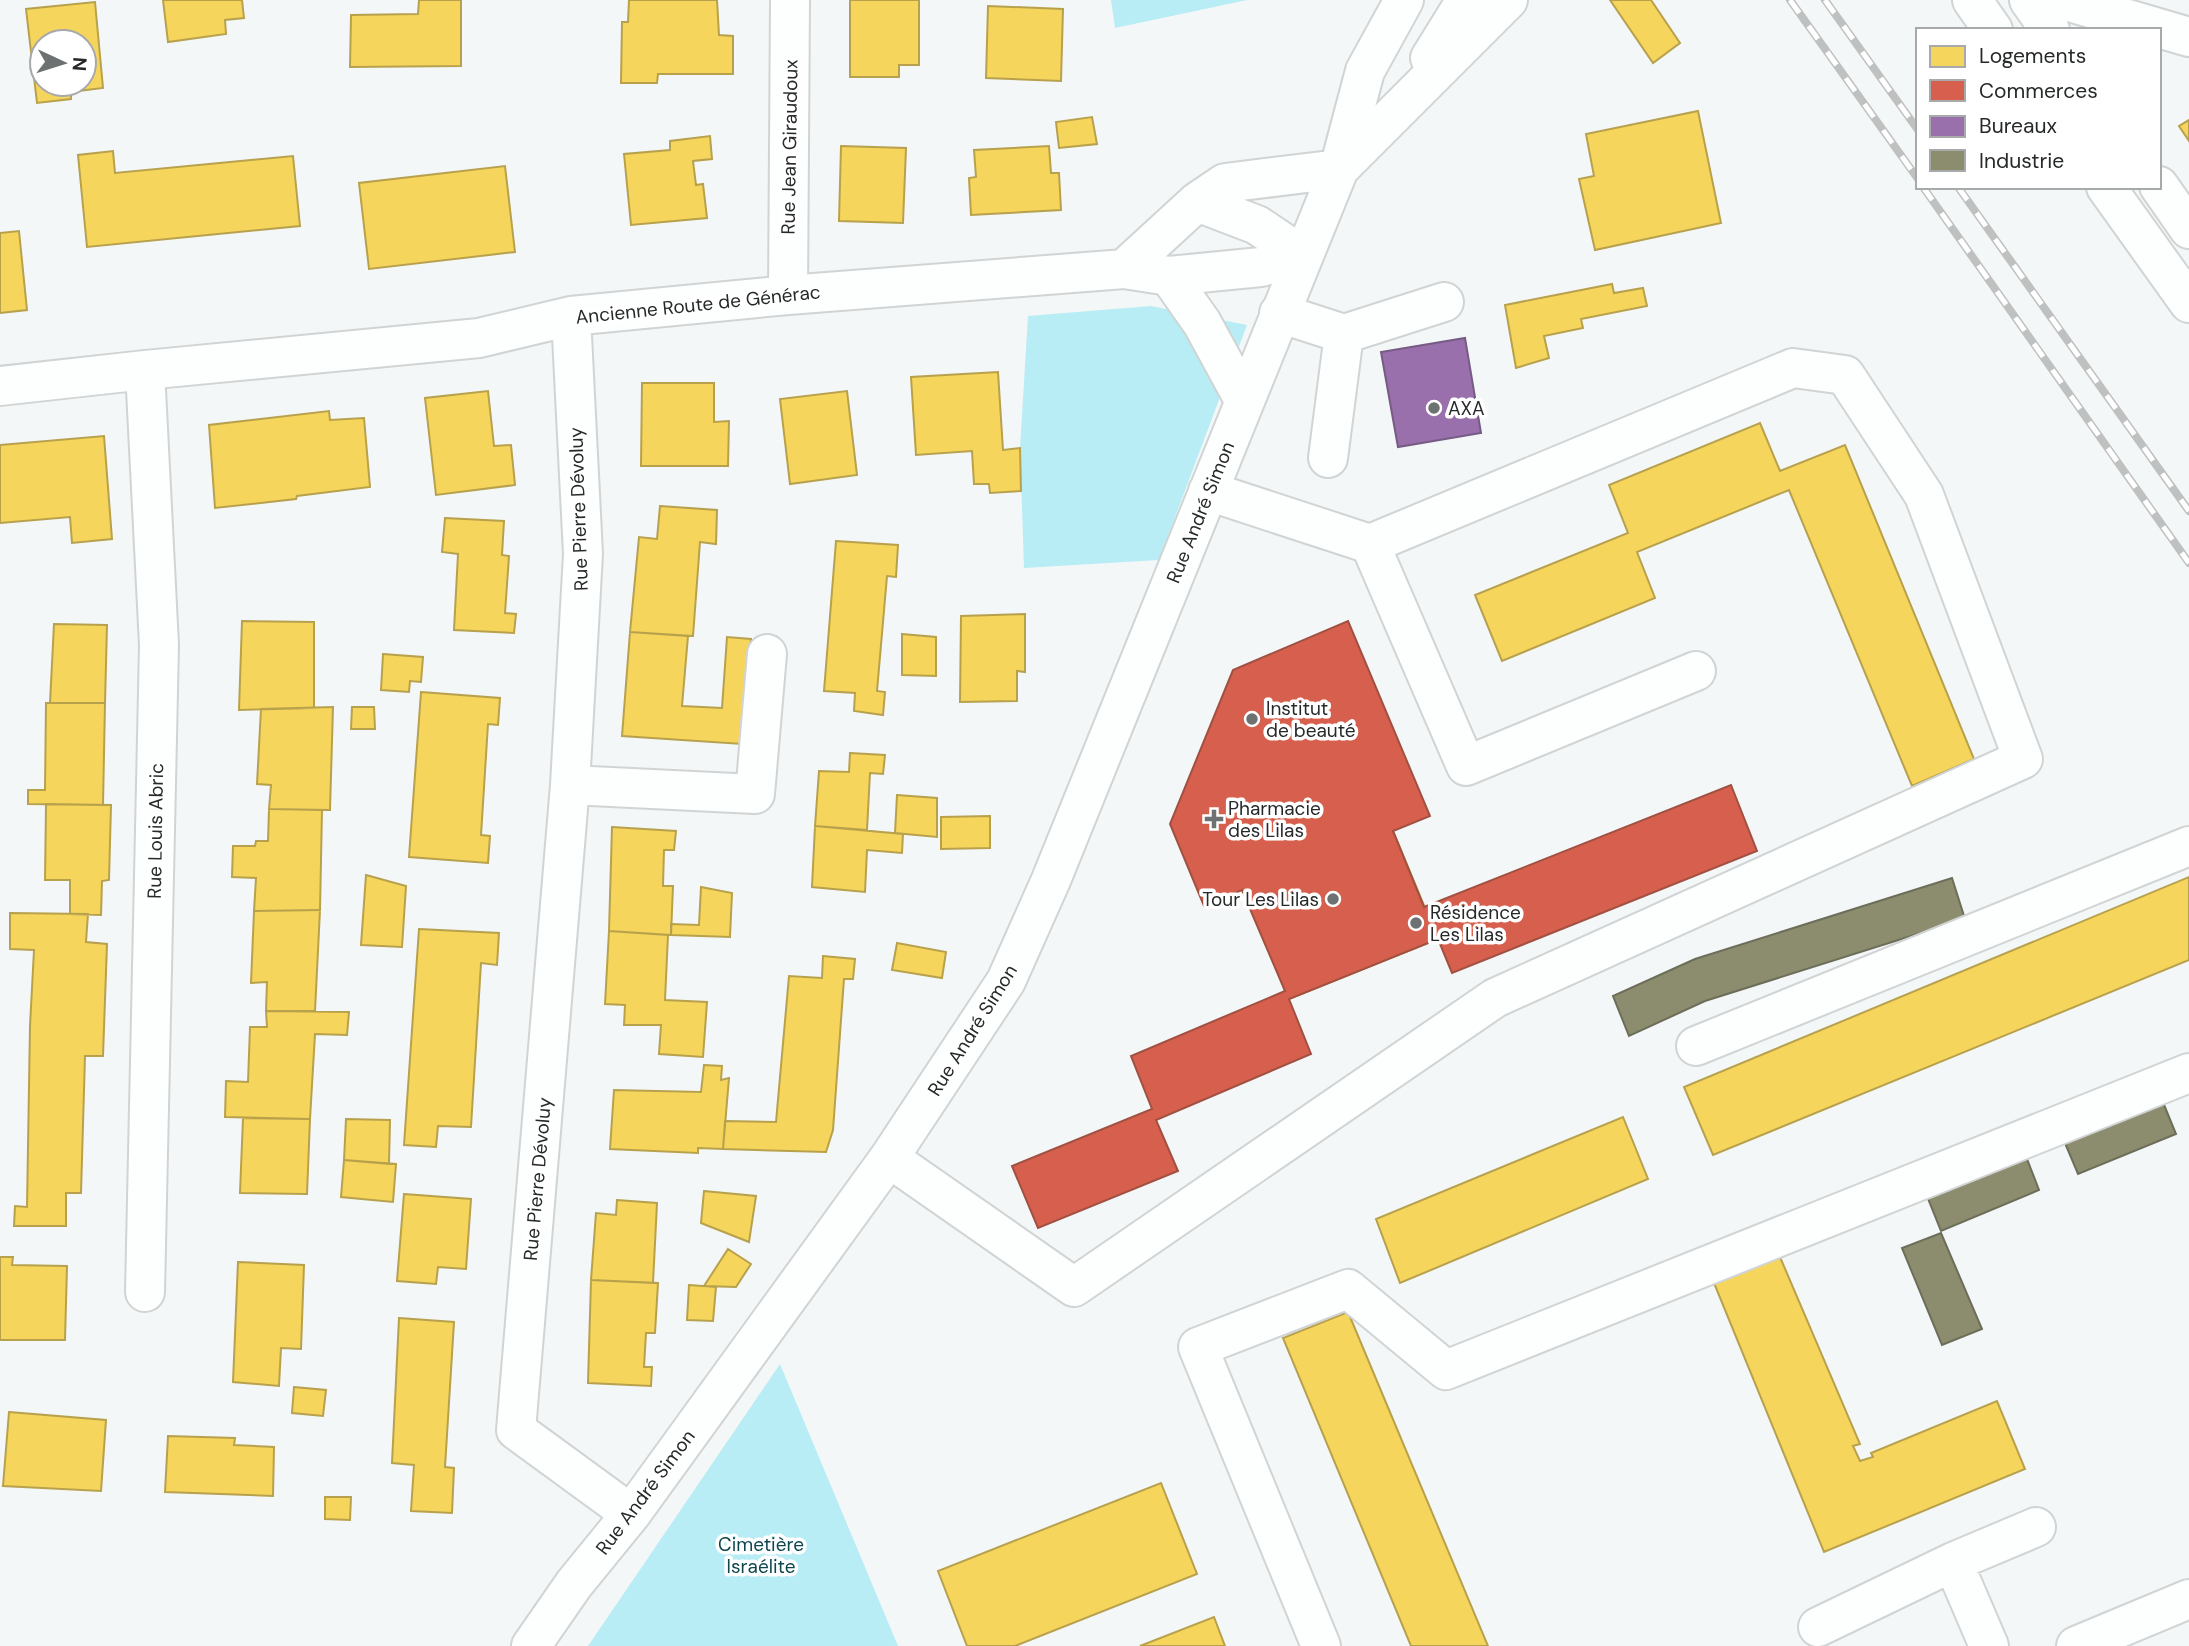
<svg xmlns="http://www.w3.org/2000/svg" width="2189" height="1646" viewBox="0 0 2189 1646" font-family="'DM Sans',sans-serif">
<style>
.green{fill:#b8edf5}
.homes{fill:#f6d55c;stroke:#b8a14d;stroke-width:2;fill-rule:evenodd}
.shops{fill:#d6604d;stroke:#a15042;stroke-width:2}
.offices{fill:#9970ab;stroke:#765b84;stroke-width:2}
.industry{fill:#8c8c6e;stroke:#6d6e5a;stroke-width:2}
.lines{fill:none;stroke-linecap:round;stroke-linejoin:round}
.minor-casing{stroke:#d1d4d4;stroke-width:42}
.major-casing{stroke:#d1d4d4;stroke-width:42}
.minor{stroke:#fdfefe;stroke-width:38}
.major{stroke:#fdfefe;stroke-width:38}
.rail-casing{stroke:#bfc1c1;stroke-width:8}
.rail{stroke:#fff;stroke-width:5;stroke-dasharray:16;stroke-linecap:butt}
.poi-dot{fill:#6e7172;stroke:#fff;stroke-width:2.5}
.labels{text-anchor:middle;stroke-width:7;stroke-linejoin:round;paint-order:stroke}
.street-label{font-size:19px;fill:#26292a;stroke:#fff}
.poi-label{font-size:19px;fill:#26292a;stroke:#fff;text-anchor:start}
.park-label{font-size:19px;fill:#0f474f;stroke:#fff}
</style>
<rect width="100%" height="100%" fill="#f3f7f8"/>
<!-- green -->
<path class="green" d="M 1111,0 L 1247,0 L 1115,28 Z
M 1151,306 L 1247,325 L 1159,560 L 1024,568 L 1020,448 L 1028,316 Z
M 780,1364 L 898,1646 L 588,1646 Z"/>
<!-- homes -->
<path class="homes" d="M 163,0 L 242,0 L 244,18 L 225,20 L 226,34 L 168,42 Z
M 419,0 L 461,0 L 461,66 L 350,67 L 351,15 L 418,14 Z
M 629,0 L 717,0 L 719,35 L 733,36 L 733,74 L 658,74 L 657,83 L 621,83 L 622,22 L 628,22 Z
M 850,0 L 919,0 L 919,65 L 899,65 L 899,77 L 850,77 Z
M 1610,0 L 1651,0 L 1680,43 L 1653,63 Z
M 95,2 L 103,88 L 71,92 L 71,99 L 37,103 L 26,9 ZM 42,42 L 84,42 L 84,84 L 42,84 Z
M 988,6 L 1063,9 L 1061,81 L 986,78 Z
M 1698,111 L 1721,223 L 1595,250 L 1579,179 L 1594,176 L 1586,134 Z
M 1092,117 L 1097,144 L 1059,148 L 1056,122 Z
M 2189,120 L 2189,141 L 2179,126 Z
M 710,136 L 712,159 L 693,161 L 696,185 L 703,184 L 707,218 L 631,225 L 624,154 L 670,150 L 670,141 Z
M 841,146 L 906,148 L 903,223 L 839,221 Z
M 1049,146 L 1051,173 L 1059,173 L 1061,210 L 971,215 L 969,178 L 976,177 L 974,150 Z
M 113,151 L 115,173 L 293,156 L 300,226 L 87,247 L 78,155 Z
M 505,166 L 515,252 L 369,269 L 359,183 Z
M 19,231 L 27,310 L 0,313 L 0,233 Z
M 1612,284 L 1614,293 L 1643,288 L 1647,306 L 1581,319 L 1583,328 L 1544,336 L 1549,358 L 1516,368 L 1505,305 Z
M 998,372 L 1003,450 L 1020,448 L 1021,491 L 990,493 L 989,484 L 974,484 L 972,451 L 916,455 L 911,377 Z
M 642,383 L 714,383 L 714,422 L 729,421 L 728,466 L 641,466 Z
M 488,391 L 494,446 L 511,445 L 515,485 L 436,495 L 425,398 Z
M 847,391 L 857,475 L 790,484 L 780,399 Z
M 329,411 L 330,420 L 364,418 L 370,487 L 297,496 L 296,499 L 215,508 L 209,425 Z
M 1760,423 L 1780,471 L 1845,445 L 1974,759 L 1912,786 L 1789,490 L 1637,552 L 1655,598 L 1502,661 L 1475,595 L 1628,533 L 1609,485 Z
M 104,436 L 112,539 L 72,543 L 70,517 L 0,523 L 0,445 Z
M 660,506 L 717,510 L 716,544 L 700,542 L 693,636 L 630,632 L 639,537 L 657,539 Z
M 445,518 L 504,521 L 502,555 L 509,556 L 505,613 L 516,614 L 514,633 L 454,630 L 458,554 L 442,552 Z
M 836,541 L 898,545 L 896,577 L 887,576 L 877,691 L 885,692 L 883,715 L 854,711 L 855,693 L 824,691 Z
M 1025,614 L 1025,672 L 1017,671 L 1017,701 L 960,702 L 961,616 Z
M 242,621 L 314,622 L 314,708 L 239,710 Z
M 54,624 L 107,625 L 105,703 L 50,703 Z
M 630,632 L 688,636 L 682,706 L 722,708 L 727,637 L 751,639 L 742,744 L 622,736 Z
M 902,634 L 936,637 L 936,676 L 902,675 Z
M 383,654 L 423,657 L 421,682 L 410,681 L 409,692 L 381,690 Z
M 421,692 L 500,698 L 498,725 L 488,724 L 481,835 L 490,836 L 488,863 L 409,857 Z
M 46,703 L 105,703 L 103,805 L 28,804 L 28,790 L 45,790 Z
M 333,707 L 330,810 L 269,809 L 271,785 L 257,784 L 261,709 Z
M 352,707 L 374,707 L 375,729 L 351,729 Z
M 850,753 L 885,755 L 883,774 L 870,773 L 867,830 L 815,826 L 819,771 L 849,772 Z
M 897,795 L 937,798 L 937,837 L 895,833 Z
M 1377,802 L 1393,831 L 1438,939 L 1289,999 L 1242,890 L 1233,858 Z
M 46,804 L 111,805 L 109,880 L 102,881 L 101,915 L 70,914 L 70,880 L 45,880 Z
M 269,809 L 322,810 L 320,910 L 254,911 L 256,878 L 232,877 L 233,846 L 255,846 L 256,841 L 268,841 Z
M 990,816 L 990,848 L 941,849 L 941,817 Z
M 815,826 L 903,834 L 902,853 L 867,850 L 865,892 L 812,887 Z
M 612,827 L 676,831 L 674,850 L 664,850 L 663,886 L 673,886 L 671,935 L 609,931 Z
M 366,875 L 406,886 L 402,947 L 361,945 Z
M 2189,877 L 2189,960 L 1713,1155 L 1684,1087 Z
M 701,887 L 732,893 L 730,937 L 671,935 L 671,924 L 699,925 Z
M 320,910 L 315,1011 L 266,1011 L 267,982 L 251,983 L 254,911 Z
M 10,913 L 88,914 L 86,942 L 107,944 L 103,1056 L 85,1056 L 81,1193 L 66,1193 L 66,1226 L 14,1226 L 15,1206 L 27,1207 L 30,1026 L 34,950 L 10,949 Z
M 419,929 L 499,933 L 497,965 L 481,963 L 471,1127 L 438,1126 L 436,1147 L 404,1145 Z
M 609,931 L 668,935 L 665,1000 L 707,1002 L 703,1057 L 659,1054 L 661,1025 L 624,1025 L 625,1005 L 605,1004 Z
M 897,943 L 946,952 L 942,978 L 892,970 Z
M 823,956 L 855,959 L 853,979 L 844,979 L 833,1130 L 826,1152 L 723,1149 L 725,1121 L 776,1122 L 789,976 L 822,978 Z
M 266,1011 L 349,1012 L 347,1035 L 315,1034 L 310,1119 L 225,1117 L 226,1081 L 248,1082 L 250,1027 L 267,1027 Z
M 704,1065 L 722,1066 L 721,1080 L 729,1078 L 723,1149 L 698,1148 L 698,1153 L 610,1149 L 614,1090 L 701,1092 Z
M 1623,1117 L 1648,1179 L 1400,1283 L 1376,1219 Z
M 243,1118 L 310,1119 L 307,1194 L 240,1193 Z
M 346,1119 L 390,1120 L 389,1164 L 344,1160 Z
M 344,1160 L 396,1164 L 393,1202 L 341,1197 Z
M 704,1191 L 756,1196 L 749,1242 L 701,1223 Z
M 404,1194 L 471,1199 L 466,1269 L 438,1267 L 436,1284 L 397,1281 Z
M 617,1200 L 657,1203 L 653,1283 L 591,1280 L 596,1213 L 616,1215 Z
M 728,1249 L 751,1264 L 736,1287 L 704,1286 Z
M 0,1257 L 13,1257 L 12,1265 L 67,1266 L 65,1340 L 0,1340 Z
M 1780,1257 L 1860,1444 L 1853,1446 L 1860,1461 L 1873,1457 L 1871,1453 L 1997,1401 L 2025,1469 L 1824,1552 L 1714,1283 Z
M 238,1262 L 304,1265 L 301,1349 L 281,1348 L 279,1386 L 233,1382 Z
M 591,1280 L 658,1283 L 655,1333 L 646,1333 L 644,1367 L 652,1367 L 651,1386 L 588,1383 Z
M 689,1285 L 716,1287 L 713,1321 L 687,1320 Z
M 1348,1312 L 1488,1646 L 1411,1646 L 1283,1338 Z
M 399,1318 L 454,1322 L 445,1467 L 454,1468 L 452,1513 L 411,1511 L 414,1465 L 392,1463 Z
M 294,1387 L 326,1390 L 323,1416 L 292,1413 Z
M 9,1412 L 106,1420 L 101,1491 L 3,1486 Z
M 168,1436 L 235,1438 L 234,1445 L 274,1447 L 273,1496 L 165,1492 Z
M 1161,1483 L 1197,1574 L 1015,1646 L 967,1646 L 938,1571 Z
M 325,1497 L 351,1497 L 350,1520 L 325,1519 Z
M 1214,1617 L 1225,1646 L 1140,1646 Z"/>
<!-- shops -->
<path class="shops" d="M 1348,621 L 1430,816 L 1393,831 L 1424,907 L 1731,785 L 1757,851 L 1452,973 L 1438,939 L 1289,999 L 1311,1054 L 1156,1120 L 1178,1171 L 1038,1228 L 1012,1166 L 1152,1109 L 1131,1056 L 1285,991 L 1242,890 L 1204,906 L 1170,824 L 1233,670 Z"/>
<!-- offices -->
<path class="offices" d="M 1465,338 L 1481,433 L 1398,447 L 1381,352 Z"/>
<!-- industry -->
<path class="industry" d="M 1952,878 L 1965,919 L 1705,1001 L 1629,1036 L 1613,996 L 1695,959 Z
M 2160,1095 L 2176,1134 L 2078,1174 L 2062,1136 Z
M 2024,1151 L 2039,1190 L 1941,1231 L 1925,1191 Z
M 1941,1233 L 1982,1329 L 1942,1345 L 1902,1248 Z"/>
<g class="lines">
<!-- minor casing -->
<g class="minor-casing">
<path id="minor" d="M 2063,0 L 2189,37
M 1430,58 L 1466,0
M 1340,168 L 1508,0
M 1197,202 L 1257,225 L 1303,256
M 1124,269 L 1197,202 L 1225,183 L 1339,169
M 1169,276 L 1202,323 L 1244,400
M 788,295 L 790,0
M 1279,313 L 1344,334 L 1444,302
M 571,316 L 583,554 L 570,785 L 516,1430 L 631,1514
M 0,386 L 145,370 L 479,338 L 571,316 L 788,295 L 1124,269 L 1169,276 L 1261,267 L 1303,256
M 1328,458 L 1344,334
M 1370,544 L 1466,766 L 1696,671
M 570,785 L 755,794 L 767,654
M 1696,1046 L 2189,846
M 889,1158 L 1074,1287 L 1495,998 L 2023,759 L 1924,495 L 1845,375 L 1793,368 L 1370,544 L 1208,491
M 145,1292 L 159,645 L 145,370
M 1818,1627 L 1953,1562
M 531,1646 L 574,1584 L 631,1514 L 889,1158 L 1006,981 L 1051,880 L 1339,169 L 1365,71 L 1404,0
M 1321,1646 L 1198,1347 L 1348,1289 L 1446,1370 L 2189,1073
M 1989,1646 L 1953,1562 L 2036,1527
M 2076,1646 L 2189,1599"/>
</g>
<!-- major casing -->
<g class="major-casing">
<path id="major" d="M 1972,0 L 1993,30
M 2029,0 L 2050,30
M 2159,186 L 2189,229
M 2106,187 L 2189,303"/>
</g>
<!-- minor -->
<use href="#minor" class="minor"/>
<!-- major -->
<use href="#major" class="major"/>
<!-- rail casing -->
<g class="rail-casing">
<path id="rail" d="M 1790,0 L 1918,179
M 1825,0 L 1918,130
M 1923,187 L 2189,563
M 1958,187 L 2189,511"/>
</g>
<!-- rail -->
<use href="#rail" class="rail"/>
</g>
<!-- markers -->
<g class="poi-dot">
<circle cx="1434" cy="408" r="7"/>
<circle cx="1252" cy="719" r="7"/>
<path d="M1210.5 808.5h7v7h7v7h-7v7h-7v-7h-7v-7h7z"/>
<circle cx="1333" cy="899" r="7"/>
<circle cx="1416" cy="923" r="7"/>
</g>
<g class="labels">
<!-- street labels -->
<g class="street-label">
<text transform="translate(789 147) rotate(-89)" y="7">Rue Jean Giraudoux</text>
<text transform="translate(698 304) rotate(-6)" y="7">Ancienne Route de Générac</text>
<text transform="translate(578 509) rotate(-92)" y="7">Rue Pierre Dévoluy</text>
<text transform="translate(1200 512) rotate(-68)" y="7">Rue André Simon</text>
<text transform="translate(155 831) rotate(-89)" y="7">Rue Louis Abric</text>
<text transform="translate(972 1030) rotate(-58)" y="7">Rue André Simon</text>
<text transform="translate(537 1179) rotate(-85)" y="7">Rue Pierre Dévoluy</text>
<text transform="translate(645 1492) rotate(-53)" y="7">Rue André Simon</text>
</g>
<!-- poi labels -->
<g class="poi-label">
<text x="1448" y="415">AXA</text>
<text x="1266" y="715">Institut<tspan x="1266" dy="22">de beauté</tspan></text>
<text x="1228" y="815">Pharmacie<tspan x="1228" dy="22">des Lilas</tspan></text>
<text x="1319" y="906" text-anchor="end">Tour Les Lilas</text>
<text x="1430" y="919">Résidence<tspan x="1430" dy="22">Les Lilas</tspan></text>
</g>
<!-- park labels -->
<g class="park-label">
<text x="761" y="1551">Cimetière<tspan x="761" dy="22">Israélite</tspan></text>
</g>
</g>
<!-- legend -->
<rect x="1916" y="28" width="245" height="161" fill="#ffffff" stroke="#a8a9aa" stroke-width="2"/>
<rect x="1930" y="46" width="35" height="21" fill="#f6d55c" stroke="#a8a9aa" stroke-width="2"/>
<text x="1979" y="63" font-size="21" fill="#26292a">Logements</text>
<rect x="1930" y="80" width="35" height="21" fill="#d6604d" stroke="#a8a9aa" stroke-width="2"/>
<text x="1979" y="98" font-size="21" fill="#26292a">Commerces</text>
<rect x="1930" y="116" width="35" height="21" fill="#9970ab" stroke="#a8a9aa" stroke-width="2"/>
<text x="1979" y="133" font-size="21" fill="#26292a">Bureaux</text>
<rect x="1930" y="150" width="35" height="21" fill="#8c8c6e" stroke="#a8a9aa" stroke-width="2"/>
<text x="1979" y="168" font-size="21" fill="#26292a">Industrie</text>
<!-- north arrow -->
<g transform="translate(63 63) rotate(94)"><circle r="33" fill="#ffffff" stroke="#a8a9aa" stroke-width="2"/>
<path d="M0-5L12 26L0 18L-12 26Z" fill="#6e7172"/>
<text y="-10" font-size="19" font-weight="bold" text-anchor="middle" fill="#26292a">N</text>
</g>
</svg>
